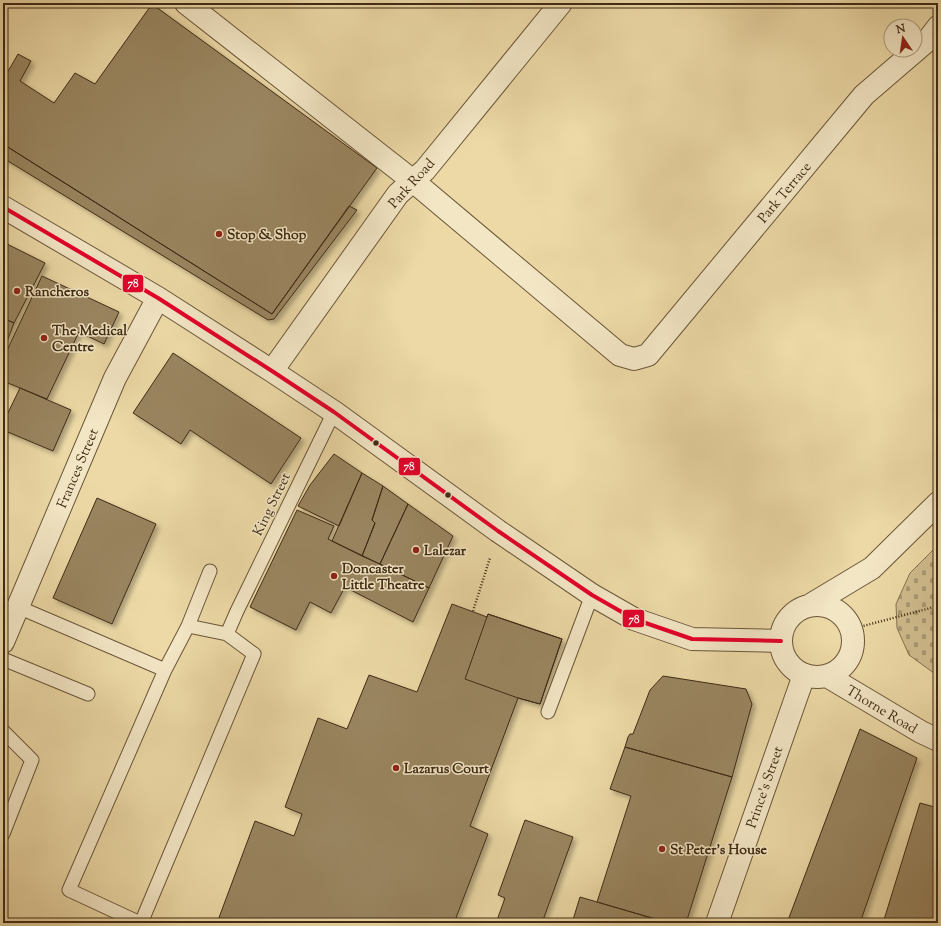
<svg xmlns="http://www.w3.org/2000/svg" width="941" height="926" viewBox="0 0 941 926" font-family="'Sorts Mill Goudy',serif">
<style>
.cemetery{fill:url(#cemetery-stones);stroke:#877351}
.building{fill:#998560;stroke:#3f2b15;filter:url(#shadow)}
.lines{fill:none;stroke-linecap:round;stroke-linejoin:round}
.service-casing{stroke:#6a5639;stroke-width:15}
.minor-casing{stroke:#6a5639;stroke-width:24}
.tertiary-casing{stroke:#6a5639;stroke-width:24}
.path{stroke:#3f2b15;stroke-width:2.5;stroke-dasharray:1 2;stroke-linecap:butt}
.service{stroke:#f3e6c5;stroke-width:13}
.minor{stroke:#f3e6c5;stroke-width:22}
.tertiary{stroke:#f3e6c5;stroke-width:22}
.bus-1-casing{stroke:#f3e6c5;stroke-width:7}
.bus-1{stroke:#e4002b;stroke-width:4}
.poi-dot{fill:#8f2418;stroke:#f3e6c5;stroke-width:1.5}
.bus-dot{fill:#3f2b15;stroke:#f3e6c5;stroke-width:1.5}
.labels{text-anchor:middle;stroke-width:3;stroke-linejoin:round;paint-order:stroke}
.street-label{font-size:14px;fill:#3f2b15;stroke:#f3e6c5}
.poi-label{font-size:14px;font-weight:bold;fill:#3f2b15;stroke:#f3e6c5;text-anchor:start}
.line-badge{stroke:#f3e6c5;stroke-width:1.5}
.badge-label{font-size:11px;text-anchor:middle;font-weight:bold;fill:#fff}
</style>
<defs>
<pattern id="cemetery-stones" width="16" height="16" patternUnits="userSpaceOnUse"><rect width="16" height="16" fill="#cfbb8d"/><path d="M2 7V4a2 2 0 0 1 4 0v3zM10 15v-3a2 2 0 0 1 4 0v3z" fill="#a99872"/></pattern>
<filter id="shadow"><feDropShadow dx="3.5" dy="3.5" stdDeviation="2" flood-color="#0004"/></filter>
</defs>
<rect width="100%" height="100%" fill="#ecd9a6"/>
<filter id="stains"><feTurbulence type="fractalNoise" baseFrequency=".005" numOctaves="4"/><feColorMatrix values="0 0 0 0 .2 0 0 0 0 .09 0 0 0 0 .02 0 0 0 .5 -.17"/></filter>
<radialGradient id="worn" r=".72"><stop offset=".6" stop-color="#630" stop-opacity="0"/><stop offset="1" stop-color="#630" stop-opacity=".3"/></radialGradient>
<!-- cemetery -->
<path class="cemetery" d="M 938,545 L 938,676 L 909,655 L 897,628 L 896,604 L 910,573 Z"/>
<!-- building -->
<path class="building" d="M 152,4 L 377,168 L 272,314 L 3,144 L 3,80 L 18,54 L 31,61 L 20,81 L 54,103 L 75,73 L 95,84 Z
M 3,144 L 272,314 L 349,206 L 357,210 L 274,319 L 268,320 L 3,158 Z
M 3,242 L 45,263 L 14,323 L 3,318 Z
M 42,276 L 119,312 L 104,344 L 79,332 L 47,399 L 3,381 L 3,359 Z
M 3,318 L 14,323 L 3,352 Z
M 173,353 L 301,438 L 271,484 L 190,430 L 181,444 L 133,413 Z
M 20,388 L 71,410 L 53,451 L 3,430 L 3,423 Z
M 334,454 L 362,473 L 339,526 L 298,506 L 310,485 Z
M 362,473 L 383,486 L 372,520 L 375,523 L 362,556 L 332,541 Z
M 383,486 L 408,504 L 380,564 L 362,556 L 375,523 L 372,520 Z
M 97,498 L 156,524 L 112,624 L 53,598 Z
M 408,504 L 453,536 L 429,588 L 380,564 Z
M 297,510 L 334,526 L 328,539 L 429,588 L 413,622 L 345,587 L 331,613 L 310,602 L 296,630 L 250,607 Z
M 452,604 L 487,617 L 488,614 L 562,639 L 540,704 L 518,698 L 470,826 L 488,834 L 454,923 L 217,923 L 255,821 L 294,836 L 302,814 L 285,807 L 318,718 L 347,729 L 369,675 L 417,692 Z
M 488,614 L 562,639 L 540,704 L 518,698 L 465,679 Z
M 663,676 L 746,689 L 752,704 L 732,777 L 625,747 L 628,737 L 630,734 L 633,734 L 650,690 Z
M 860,729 L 917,758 L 860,923 L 787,923 Z
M 625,747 L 732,777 L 686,923 L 669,923 L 597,902 L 631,796 L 610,789 Z
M 920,803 L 938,808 L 938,923 L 883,923 Z
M 525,820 L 573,837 L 542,923 L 496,923 L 505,898 L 498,895 Z
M 580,897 L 597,902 L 669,923 L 572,923 Z"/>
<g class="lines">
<!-- service casing -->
<g class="service-casing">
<path id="service" d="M 18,607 L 165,670
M 188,626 L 227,634
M 3,659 L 88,694
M 548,712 L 592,595
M 3,731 L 32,760 L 3,834
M 140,923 L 69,890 L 165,670 L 188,626 L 210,571
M 141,923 L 254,654 L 227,634 L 237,611 L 334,412"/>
</g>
<!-- minor casing -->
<g class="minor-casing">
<path id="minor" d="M 186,3 L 413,181 L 620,355 L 634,359 L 648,355 L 864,95 L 928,40 L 938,27
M 3,207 L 158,298 L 272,371 L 334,412 L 498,531 L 592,595 L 634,619 L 692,639 L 781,641
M 272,371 L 398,194 L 425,170 L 561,3
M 3,642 L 115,378 L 158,298
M 717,923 L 804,675"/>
</g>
<!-- tertiary casing -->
<g class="tertiary-casing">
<path id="tertiary" d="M 812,604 L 872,568 L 938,503
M781 641a36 36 0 1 1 72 0a36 36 0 1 1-72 0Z
M 827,676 L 921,732 L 938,740"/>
</g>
<!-- path -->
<path class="path" d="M 473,611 L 490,558
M 852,629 L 938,606"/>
<!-- service -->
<use href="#service" class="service"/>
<!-- minor -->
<use href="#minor" class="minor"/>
<!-- tertiary -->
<use href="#tertiary" class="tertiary"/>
<!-- bus-1 casing -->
<g class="bus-1-casing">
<path id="bus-1" d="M 3,207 L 158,298 L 272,371 L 334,412 L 498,531 L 592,595 L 634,619 L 692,639 L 781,641"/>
</g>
<!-- bus-1 -->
<use href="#bus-1" class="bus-1"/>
</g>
<!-- markers -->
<g class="poi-dot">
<circle cx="219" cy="234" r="4"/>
<circle cx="17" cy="291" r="4"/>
<circle cx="44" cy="338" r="4"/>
<circle cx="416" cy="550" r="4"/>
<circle cx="334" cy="576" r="4"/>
<circle cx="396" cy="768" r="4"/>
<circle cx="662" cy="849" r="4"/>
</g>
<g class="bus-dot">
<circle cx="376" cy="443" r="3.5"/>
<circle cx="448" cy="495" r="3.5"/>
</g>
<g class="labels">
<!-- street labels -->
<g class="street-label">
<text transform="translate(411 183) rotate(-48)" y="5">Park Road</text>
<text transform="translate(784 192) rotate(-50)" y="5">Park Terrace</text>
<text transform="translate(77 468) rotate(-67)" y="5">Frances Street</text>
<text transform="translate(271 504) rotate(-64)" y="5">King Street</text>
<text transform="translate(882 709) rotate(31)" y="5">Thorne Road</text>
<text transform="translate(764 787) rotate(-71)" y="5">Prince's Street</text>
</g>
<!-- poi labels -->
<g class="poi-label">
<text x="227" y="239">Stop &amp; Shop</text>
<text x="25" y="296">Rancheros</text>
<text x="52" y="335">The Medical<tspan x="52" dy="16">Centre</tspan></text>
<text x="424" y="555">Lalezar</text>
<text x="342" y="573">Doncaster<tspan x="342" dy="16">Little Theatre</tspan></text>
<text x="404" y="773">Lazarus Court</text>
<text x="670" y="854">St Peter's House</text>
</g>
</g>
<g class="line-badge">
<rect x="122" y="274" width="22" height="19" rx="4" fill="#e4002b"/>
<rect x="398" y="457" width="23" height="19" rx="4" fill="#e4002b"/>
<rect x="622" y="609" width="23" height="19" rx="4" fill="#e4002b"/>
</g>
<g class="badge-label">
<text x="133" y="287">78</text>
<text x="409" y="470">78</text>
<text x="634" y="623">78</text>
</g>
<!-- margin -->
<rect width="941" height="926" fill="none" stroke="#ecd9a6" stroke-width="16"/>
<rect x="4" y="4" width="933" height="918" fill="none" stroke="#3f2b15" stroke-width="2"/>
<rect x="8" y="8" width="925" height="910" fill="none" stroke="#3f2b15"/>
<!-- north arrow -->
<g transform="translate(903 38) rotate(347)"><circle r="19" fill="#f3e6c5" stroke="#ab9b7f"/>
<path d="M0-3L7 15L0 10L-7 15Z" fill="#8f2418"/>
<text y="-6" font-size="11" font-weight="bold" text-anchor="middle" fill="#3f2b15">N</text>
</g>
<rect width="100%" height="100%" filter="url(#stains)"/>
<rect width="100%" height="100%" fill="url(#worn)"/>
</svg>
